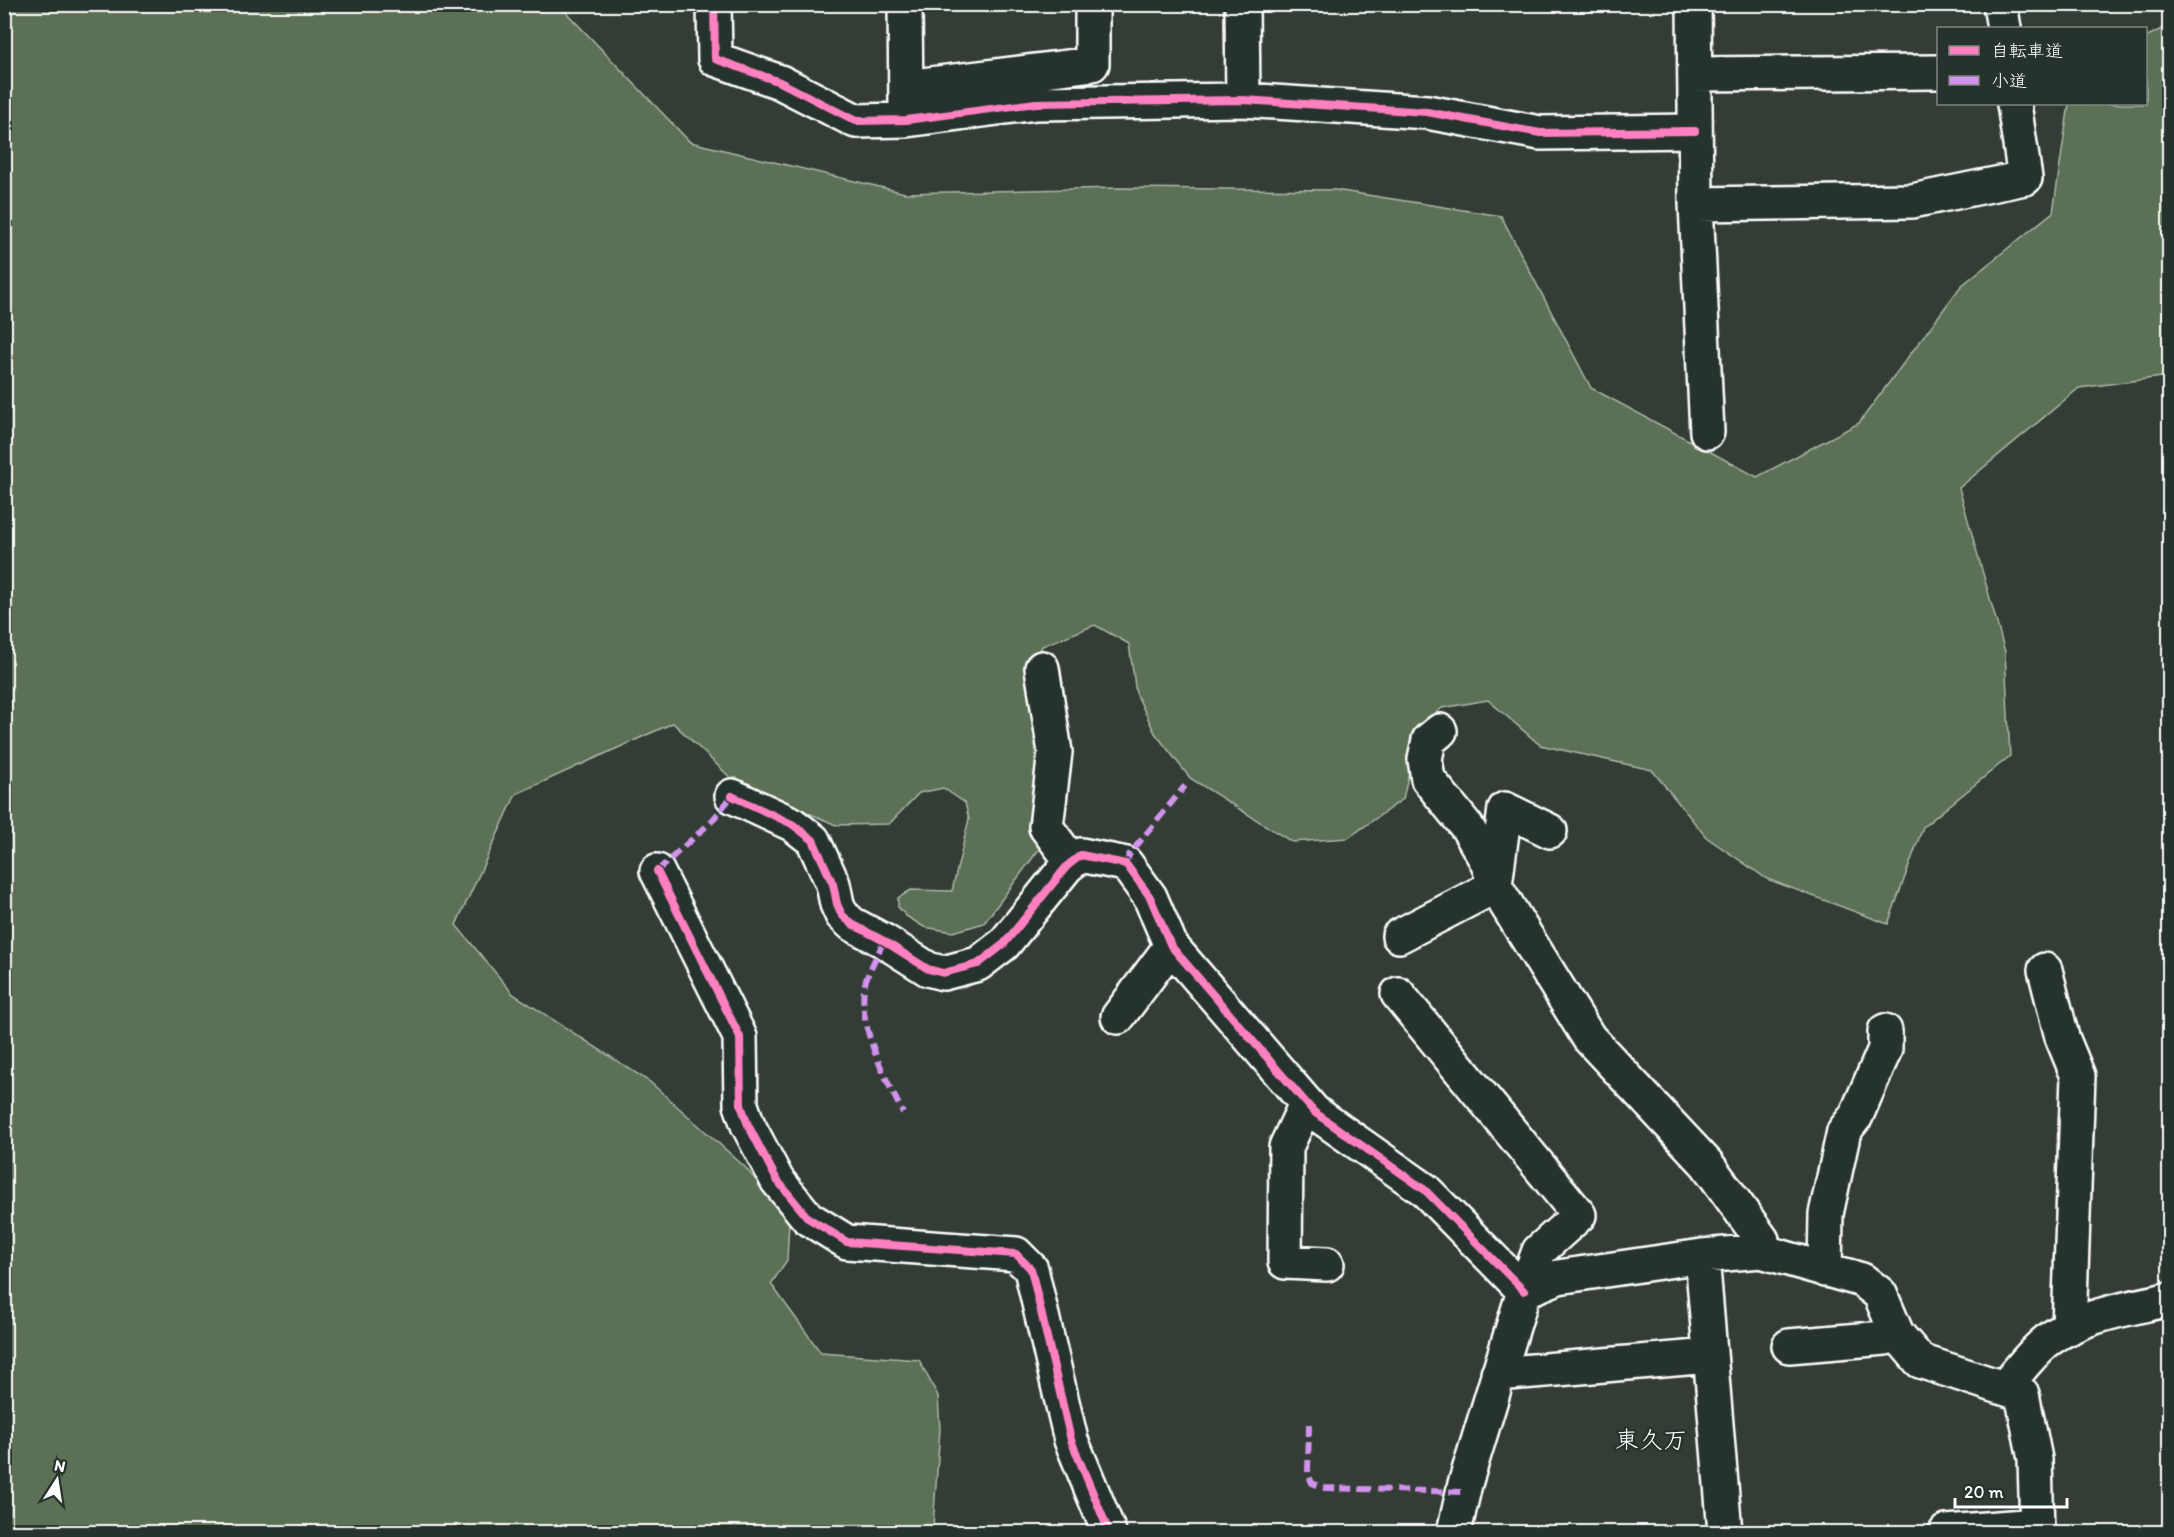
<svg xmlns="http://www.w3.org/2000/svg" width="2174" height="1537" viewBox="0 0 2174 1537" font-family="Itim,'Klee One',sans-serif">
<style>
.green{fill:#5b7054;stroke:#adb8aa;stroke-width:1.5}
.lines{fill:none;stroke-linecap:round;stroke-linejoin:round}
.minor-casing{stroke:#fff;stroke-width:38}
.minor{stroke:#26332d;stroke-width:33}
.quiet{stroke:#d193ec;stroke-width:6;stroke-dasharray:12 6;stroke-linecap:butt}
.cycleway-casing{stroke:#26332d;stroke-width:11}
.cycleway{stroke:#ff80c0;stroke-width:8}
.labels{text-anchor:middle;stroke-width:4.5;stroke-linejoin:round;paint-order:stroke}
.quarter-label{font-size:24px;fill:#fff;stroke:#26332d}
</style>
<rect width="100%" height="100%" fill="#343d35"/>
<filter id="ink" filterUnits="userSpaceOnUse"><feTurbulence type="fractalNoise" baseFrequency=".0167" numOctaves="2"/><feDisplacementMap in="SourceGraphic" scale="12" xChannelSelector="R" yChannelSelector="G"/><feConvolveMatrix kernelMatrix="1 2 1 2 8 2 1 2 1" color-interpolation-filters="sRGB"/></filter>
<g filter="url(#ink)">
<!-- green -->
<path class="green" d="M 5,5 L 561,5 L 561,7 L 690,142 L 905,193 L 1118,188 L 1335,190 L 1501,216 L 1591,388 L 1757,477 L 1859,423 L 1961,286 L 2053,212 L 2069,104 L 2146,104 L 2146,37 L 2169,25 L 2169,376 L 2079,388 L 1959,488 L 2005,652 L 2010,756 L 1923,827 L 1888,924 L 1767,879 L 1706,837 L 1652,770 L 1540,745 L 1488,700 L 1442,708 L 1419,727 L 1403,799 L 1348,838 L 1292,842 L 1190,778 L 1155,733 L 1136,693 L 1129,644 L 1095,625 L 1042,646 L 1034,669 L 1044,741 L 1031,803 L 1040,848 L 984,923 L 953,932 L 924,927 L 906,916 L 898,907 L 898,898 L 911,890 L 952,891 L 969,819 L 965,803 L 943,788 L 919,793 L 889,824 L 836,825 L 733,780 L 673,723 L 516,794 L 456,925 L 513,994 L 650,1082 L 745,1167 L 789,1220 L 787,1260 L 771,1284 L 821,1353 L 919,1360 L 938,1396 L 940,1429 L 933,1527 L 934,1532 L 5,1532 Z"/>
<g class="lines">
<!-- minor casing -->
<g class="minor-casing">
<path id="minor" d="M 714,4 L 715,59 L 780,82 L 856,121 L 906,120 L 1036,103 L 1243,100 L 1427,112 L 1540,133 L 1695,131
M 905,4 L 906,108
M 1242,4 L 1243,100
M 1694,4 L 1696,204 L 1707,432
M 2000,4 L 2004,28
M 1695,74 L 1938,72
M 906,87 L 1092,64 L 1092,4
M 1696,204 L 1912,201 L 2025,178 L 2014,104
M 1042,668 L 1055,752 L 1046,827 L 1072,862
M 1440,731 L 1429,740 L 1425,759 L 1428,779 L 1467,827 L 1488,863 L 1495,886
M 732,796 L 792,824 L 813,840 L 833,884 L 837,904 L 842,915 L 852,924 L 884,941 L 928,969 L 943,973 L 978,964 L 1004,944 L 1067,866 L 1081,855 L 1126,864 L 1150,897 L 1171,946 L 1314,1112 L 1425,1190 L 1524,1291
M 657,871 L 740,1037 L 741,1105 L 748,1125 L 777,1180 L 808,1218 L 847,1242 L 1016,1254 L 1031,1269 L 1071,1440 L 1109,1532
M 1495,885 L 1505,809 L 1550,831
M 1399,936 L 1495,886 L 1589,1038 L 1707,1164 L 1762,1240 L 1761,1251
M 2045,970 L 2062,1037 L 2078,1076 L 2069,1328
M 1398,994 L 1579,1215 L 1539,1251 L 1524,1291 L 1465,1484 L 1454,1532
M 1118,1017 L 1171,946
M 1306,1104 L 1286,1147 L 1285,1262 L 1327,1264
M 1702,1256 L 1725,1532
M 1825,1270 L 1826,1214 L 1844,1131 L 1856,1116 L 1885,1049 L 1885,1031
M 1524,1291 L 1558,1277 L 1702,1256 L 1761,1251 L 1862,1280 L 1880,1294 L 1897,1334 L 1920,1361 L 2022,1394 L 2035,1459 L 2037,1532
M 1789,1346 L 1885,1338 L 1897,1334
M 1498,1374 L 1710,1356
M 2004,1388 C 2018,1372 2031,1353 2048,1340 C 2083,1314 2129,1309 2170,1299
M 1946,1532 L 2037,1525"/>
</g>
<!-- minor -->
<use href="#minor" class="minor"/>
<!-- quiet -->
<path class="quiet" d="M 1126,864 L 1129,855 L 1185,786
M 657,871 L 711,822 L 732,796
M 884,941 C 878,954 871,966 866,980 C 854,1020 885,1077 903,1113
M 1309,1424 L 1308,1474 L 1312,1483 L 1325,1488 L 1463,1492"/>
<!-- cycleway casing -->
<g class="cycleway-casing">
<path id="cycleway" d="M 714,4 L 715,59 L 780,82 L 856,121 L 906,120 L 1036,103 L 1243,100 L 1427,112 L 1540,133 L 1695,131
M 732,796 L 792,824 L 813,840 L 833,884 L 837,904 L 842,915 L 852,924 L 884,941 L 928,969 L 943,973 L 978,964 L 1004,944 L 1067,866 L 1081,855 L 1126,864 L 1150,897 L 1171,946 L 1314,1112 L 1425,1190 L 1524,1291
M 657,871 L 740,1037 L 741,1105 L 748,1125 L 777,1180 L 808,1218 L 847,1242 L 1016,1254 L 1031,1269 L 1071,1440 L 1109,1532"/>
</g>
<!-- cycleway -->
<use href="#cycleway" class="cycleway"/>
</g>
</g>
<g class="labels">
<!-- quarter labels -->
<g class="quarter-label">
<text x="1651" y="1448">東久万</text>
</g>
</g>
<!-- margin -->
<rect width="2174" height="1537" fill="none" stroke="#26332d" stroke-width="24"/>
<rect x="12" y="12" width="2150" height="1513" fill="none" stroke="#fff" stroke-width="2" filter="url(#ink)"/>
<!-- legend -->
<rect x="1937" y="27" width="210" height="78" fill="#26332d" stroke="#7d8581" stroke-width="1.5"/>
<rect x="1949" y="46" width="30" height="9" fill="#ff80c0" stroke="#7d8581" stroke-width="1.5"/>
<text x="1991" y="57" font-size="18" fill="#ffffff">自転車道</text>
<rect x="1949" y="76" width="30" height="9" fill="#d193ec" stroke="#7d8581" stroke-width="1.5"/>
<text x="1991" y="87" font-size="18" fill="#ffffff">小道</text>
<!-- north arrow -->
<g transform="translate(57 1480) rotate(12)" stroke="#26332d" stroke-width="4.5" paint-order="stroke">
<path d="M0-4.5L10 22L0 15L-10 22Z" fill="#ffffff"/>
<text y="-9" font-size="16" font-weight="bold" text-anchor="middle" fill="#ffffff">N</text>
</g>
<!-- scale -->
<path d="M1955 1498v9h112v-9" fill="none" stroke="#ffffff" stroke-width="3"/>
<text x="1964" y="1498" font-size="18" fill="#ffffff" stroke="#26332d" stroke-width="4.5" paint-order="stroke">20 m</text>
</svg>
